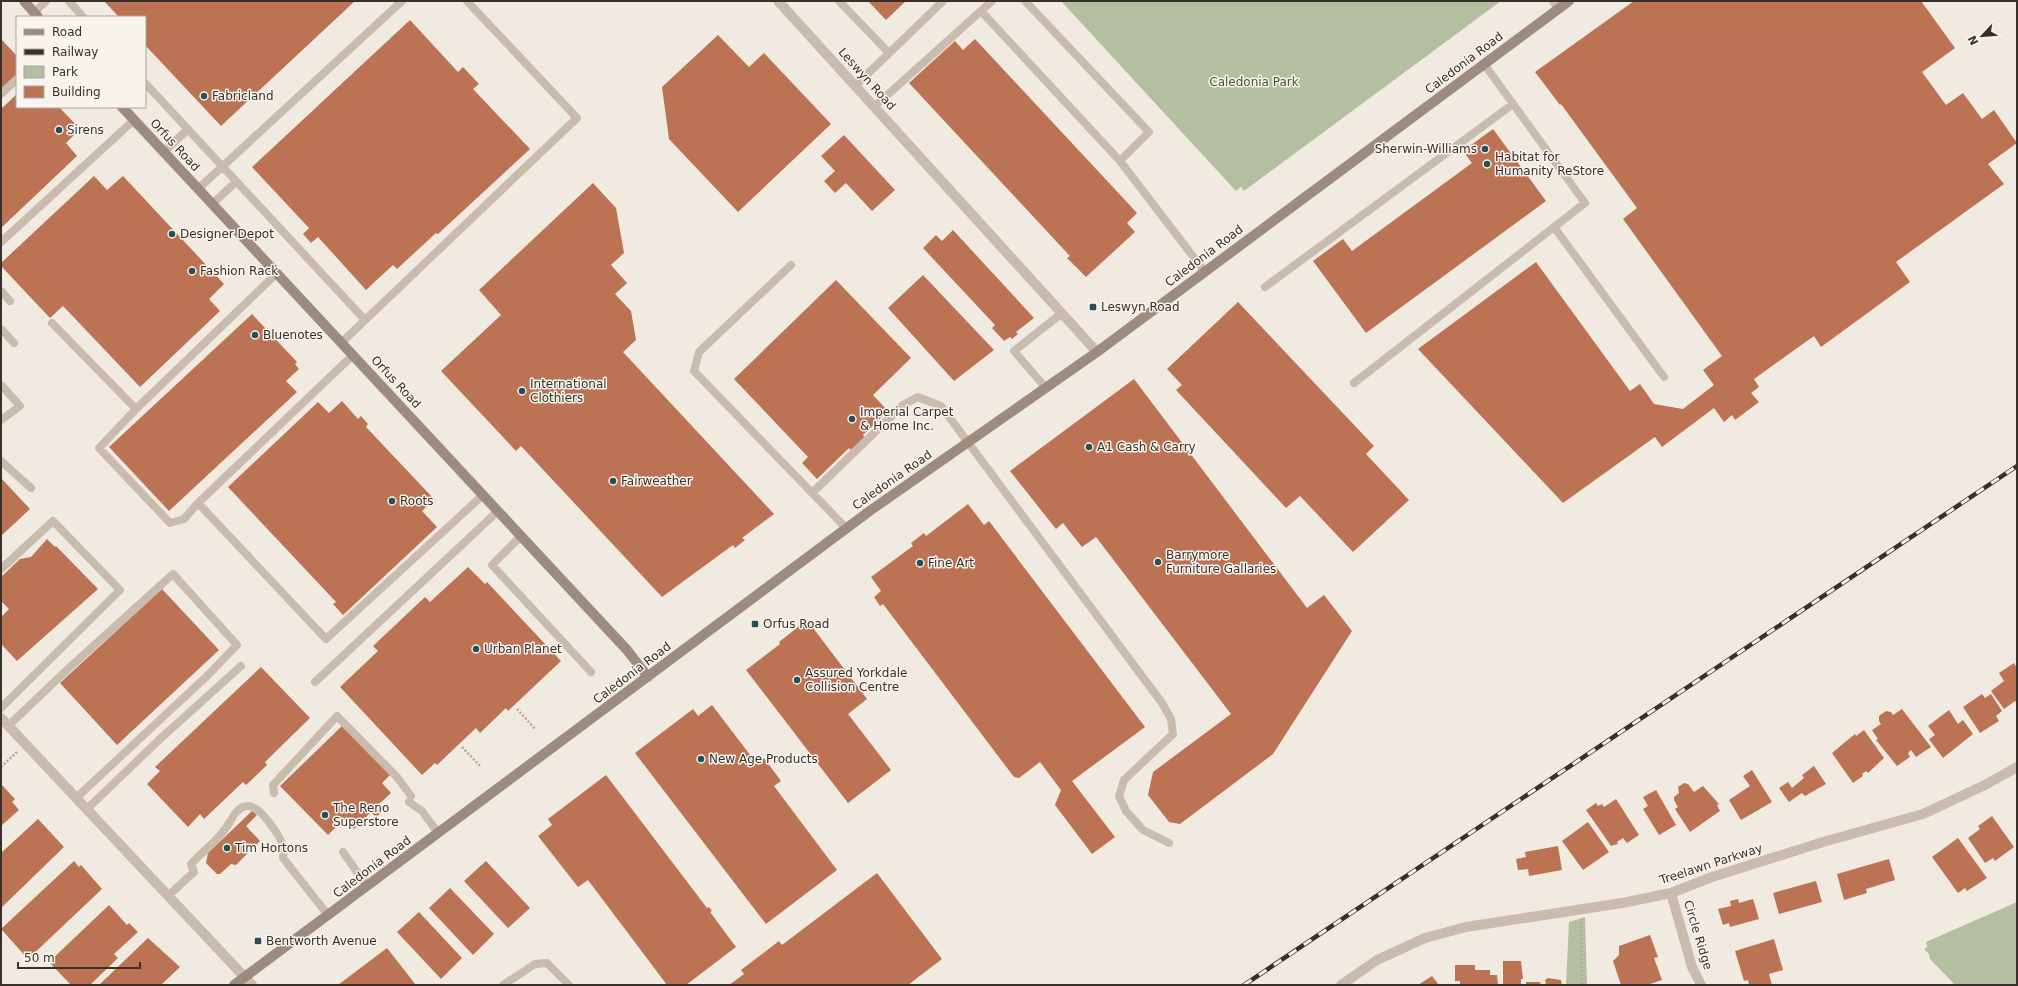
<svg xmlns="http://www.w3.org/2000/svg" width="2018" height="986" viewBox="0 0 2018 986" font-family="'DejaVu Sans',sans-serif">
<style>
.green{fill:#b4bfa1}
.building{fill:#bc7354}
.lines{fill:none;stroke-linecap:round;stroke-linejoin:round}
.path{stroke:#b4a597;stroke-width:2.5;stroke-dasharray:2 2;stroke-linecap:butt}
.lane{stroke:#c9bbad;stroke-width:8}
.street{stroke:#c9bbad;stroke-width:10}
.secondary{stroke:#9c8b7e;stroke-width:10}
.rail-casing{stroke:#38302b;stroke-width:4.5}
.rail{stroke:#f9f4ed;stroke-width:3;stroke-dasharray:9;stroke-linecap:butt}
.poi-dot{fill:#245056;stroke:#f9f4ed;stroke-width:1.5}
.labels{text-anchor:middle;stroke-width:3;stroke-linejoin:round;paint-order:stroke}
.street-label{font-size:12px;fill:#38302b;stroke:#f9f4ed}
.park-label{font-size:12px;fill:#455431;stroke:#f9f4ed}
.poi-label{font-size:12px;fill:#38302b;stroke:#f9f4ed;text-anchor:start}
</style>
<rect width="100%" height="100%" fill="#f1eae0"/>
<!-- green -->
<path class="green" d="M 1061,1 L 1501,1 L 1244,191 L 1241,187 L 1236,191 Z
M 2017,902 L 2017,985 L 1955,985 L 1930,959 L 1929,954 L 1924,949 L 1927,947 L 1926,942 Z
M 1585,917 L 1587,985 L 1566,985 L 1569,922 Z"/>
<!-- building -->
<path class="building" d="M 104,1 L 355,1 L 221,126 L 145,45 L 145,17 L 119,17 Z
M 868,1 L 906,1 L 886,20 Z
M 1634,1 L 1921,1 L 1955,48 L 1922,72 L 1946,105 L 1963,93 L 1982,119 L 1994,110 L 2017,143 L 1988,164 L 2004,184 L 1896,262 L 1910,282 L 1821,347 L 1814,336 L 1754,379 L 1759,387 L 1751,393 L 1759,402 L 1735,420 L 1732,415 L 1724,422 L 1714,408 L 1662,447 L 1655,437 L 1563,503 L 1418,349 L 1536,262 L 1630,391 L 1640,384 L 1654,404 L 1683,409 L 1714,385 L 1703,370 L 1722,356 L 1623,219 L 1637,208 L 1561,104 L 1560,105 L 1535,72 Z
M 410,20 L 458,72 L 463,67 L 479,84 L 473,89 L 530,149 L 438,234 L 436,233 L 397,269 L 393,265 L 366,290 L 318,237 L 311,243 L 303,234 L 309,228 L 252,167 Z
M 718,35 L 749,67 L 764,53 L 831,124 L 738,212 L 669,139 L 662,87 Z
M 1,39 L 17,56 L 17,74 L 1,89 Z
M 975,39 L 1137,213 L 1127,223 L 1135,232 L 1086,277 L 1067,258 L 1070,256 L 1068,254 L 909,83 L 955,41 L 963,50 Z
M 17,94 L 17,107 L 59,107 L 80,129 L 66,143 L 77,156 L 1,228 L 1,109 Z
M 1493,129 L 1546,201 L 1366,333 L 1313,261 L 1343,239 L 1352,251 L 1472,163 L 1463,151 Z
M 844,135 L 895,190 L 872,211 L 846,183 L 835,193 L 824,181 L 835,171 L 821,156 Z
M 94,176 L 107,190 L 123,176 L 224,284 L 209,299 L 220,311 L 140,387 L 63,306 L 50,318 L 1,266 L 1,263 Z
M 593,183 L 616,208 L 624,253 L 611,265 L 627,283 L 615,294 L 631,311 L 636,340 L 623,352 L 774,514 L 742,538 L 745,540 L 735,548 L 733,545 L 662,597 L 521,446 L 516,451 L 441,371 L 501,315 L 479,290 Z
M 953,230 L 1034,318 L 1016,332 L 1018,334 L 1012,339 L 1010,337 L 1004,341 L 992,328 L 995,325 L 923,248 L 936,235 L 942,241 Z
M 923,275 L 994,350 L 954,381 L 888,308 Z
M 836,280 L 911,358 L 873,395 L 888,411 L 863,435 L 865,438 L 851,450 L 849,448 L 817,479 L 802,463 L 808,457 L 734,379 Z
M 1238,302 L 1374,446 L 1366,454 L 1409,500 L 1353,552 L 1300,496 L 1286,508 L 1176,390 L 1182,385 L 1167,369 Z
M 252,314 L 297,362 L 295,364 L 299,369 L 286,381 L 297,392 L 169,511 L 109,447 Z
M 1134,379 L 1307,608 L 1324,595 L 1352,631 L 1273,754 L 1180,824 L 1169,822 L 1148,795 L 1153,772 L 1231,714 L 1096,537 L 1082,547 L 1063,523 L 1056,529 L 1010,471 Z
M 342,401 L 358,419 L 361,416 L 368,424 L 366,427 L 434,499 L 422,511 L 437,527 L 343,615 L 333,604 L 336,602 L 228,487 L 318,402 L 329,413 Z
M 1,478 L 30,509 L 1,536 Z
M 968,504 L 984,525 L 989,521 L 1145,727 L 1072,781 L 1115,837 L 1092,854 L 1055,805 L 1061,790 L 1040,762 L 1019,778 L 1014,777 L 883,604 L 880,606 L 874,597 L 881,591 L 871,577 L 913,546 L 911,543 L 924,533 L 926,536 Z
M 47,539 L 55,547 L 56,546 L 98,589 L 17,661 L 1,644 L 1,617 L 9,609 L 1,601 L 1,577 L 20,559 L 31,557 Z
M 468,567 L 485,584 L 487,582 L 561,661 L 508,711 L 506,708 L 480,733 L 476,728 L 437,765 L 435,763 L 422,775 L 340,687 L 378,651 L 373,646 L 425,597 L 430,602 Z
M 162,589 L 219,650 L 117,745 L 60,683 Z
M 807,620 L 867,699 L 848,714 L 891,770 L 848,803 L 746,670 L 780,644 L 779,642 Z
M 2014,663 L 2017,668 L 2017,703 L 2015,701 L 2004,709 L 1991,691 L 2004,681 L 1999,673 Z
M 261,667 L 310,718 L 265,762 L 267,765 L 246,785 L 243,782 L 204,819 L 200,814 L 188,827 L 147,784 L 160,771 L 155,767 Z
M 1982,694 L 1985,698 L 1991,694 L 2002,711 L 1996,716 L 1999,721 L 1980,733 L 1963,707 Z
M 712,705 L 757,764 L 764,758 L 781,781 L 774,786 L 837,870 L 766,924 L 635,753 L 693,709 L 698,716 Z
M 1902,709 L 1931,747 L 1916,757 L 1911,750 L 1908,753 L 1910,757 L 1897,766 L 1876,740 L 1878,739 L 1872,730 L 1881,724 L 1879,721 L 1879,716 L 1886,711 L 1891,712 L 1893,715 Z
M 1949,710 L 1958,724 L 1963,720 L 1973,734 L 1943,758 L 1929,739 L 1935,735 L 1928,726 Z
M 343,725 L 391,774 L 382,783 L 391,793 L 377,806 L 382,812 L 376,817 L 371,812 L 354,829 L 344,819 L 328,835 L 280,786 Z
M 1864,730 L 1884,758 L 1868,773 L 1866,771 L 1862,774 L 1863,776 L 1853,783 L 1832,753 L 1855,734 L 1856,736 Z
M 1814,766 L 1826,784 L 1805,796 L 1802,793 L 1789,802 L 1779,788 L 1788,782 L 1792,788 L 1804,778 L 1802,775 Z
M 1752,770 L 1772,802 L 1741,820 L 1729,800 L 1750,786 L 1743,776 Z
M 606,775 L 707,908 L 709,907 L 712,911 L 710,912 L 736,947 L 686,985 L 667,985 L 588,880 L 578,887 L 538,836 L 552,825 L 548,819 Z
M 1684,783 L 1688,784 L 1694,792 L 1703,786 L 1719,804 L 1717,805 L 1720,811 L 1690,832 L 1675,809 L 1678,807 L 1674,800 L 1674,797 L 1679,793 L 1678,787 Z
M 1,784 L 15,799 L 12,802 L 19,810 L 1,826 Z
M 1656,790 L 1676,825 L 1659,835 L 1643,809 L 1648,806 L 1643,797 Z
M 1616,799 L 1639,835 L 1627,843 L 1623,838 L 1617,842 L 1618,844 L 1611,846 L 1586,810 L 1596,803 L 1598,806 L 1602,804 L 1604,807 Z
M 252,811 L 257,815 L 246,826 L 260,841 L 236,865 L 231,864 L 220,874 L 217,874 L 206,863 L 208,853 Z
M 1992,816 L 2014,847 L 1995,861 L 1993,858 L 1985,863 L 1968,838 L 1980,829 L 1978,826 Z
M 38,819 L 64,847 L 1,908 L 1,853 Z
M 1588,822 L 1609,852 L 1583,870 L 1562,841 Z
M 1958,838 L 1987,878 L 1967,891 L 1965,888 L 1958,893 L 1932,857 Z
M 1558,846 L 1562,870 L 1529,876 L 1528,869 L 1518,870 L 1516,859 L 1526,857 L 1525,852 Z
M 1889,859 L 1895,880 L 1866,889 L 1867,893 L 1844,900 L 1837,874 Z
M 74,861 L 79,867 L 81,865 L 102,889 L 28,959 L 1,929 Z
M 486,861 L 530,908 L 508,928 L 464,881 Z
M 877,873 L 942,959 L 908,985 L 729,985 L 744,974 L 741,970 L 779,941 L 782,945 Z
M 1816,881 L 1822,902 L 1779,914 L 1773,893 Z
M 450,888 L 494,934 L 473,955 L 429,908 Z
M 1738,899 L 1739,903 L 1753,899 L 1759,919 L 1730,927 L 1729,923 L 1723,925 L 1718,909 L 1731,906 L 1730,901 Z
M 109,905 L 127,925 L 129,923 L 138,932 L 114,954 L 118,958 L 90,985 L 71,985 L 49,962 Z
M 419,912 L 462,958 L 441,979 L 397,932 Z
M 1650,935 L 1658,957 L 1654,958 L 1662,980 L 1647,985 L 1621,985 L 1613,961 L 1619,955 L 1619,946 Z
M 148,938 L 180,967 L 161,985 L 99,985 Z
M 1774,939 L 1783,970 L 1769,974 L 1772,985 L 1749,985 L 1748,980 L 1744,981 L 1735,951 Z
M 387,948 L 416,985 L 338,985 Z
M 1503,961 L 1521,961 L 1523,979 L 1521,979 L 1521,985 L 1503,985 Z
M 1455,965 L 1475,965 L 1475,970 L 1490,970 L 1490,975 L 1497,975 L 1498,985 L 1460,985 L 1460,981 L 1455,981 Z
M 1432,976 L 1439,985 L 1418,985 Z
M 1548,978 L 1561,980 L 1562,985 L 1546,985 L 1545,980 Z
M 1526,982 L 1540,982 L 1541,985 L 1526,985 Z"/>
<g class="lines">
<!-- path -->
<path class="path" d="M 517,709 L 535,729
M 462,747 L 481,767
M 1,767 L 17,752
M 1581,922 L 1582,985"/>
<!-- lane -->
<path class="lane" d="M 69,1 L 83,17
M 839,1 L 889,53
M 1025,1 L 1149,132 L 1120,161 L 1205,272
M 1553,1 L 1558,9
M 981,11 L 1120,161
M 34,13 L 46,1
M 145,83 L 365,320
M 855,86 L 943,1
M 1,94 L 17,79
M 874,107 L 992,1
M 164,152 L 188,129
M 198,189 L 402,1
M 212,204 L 236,182
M 1554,227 L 1664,377
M 1,242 L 134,120
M 791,265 L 699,352 L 694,371 L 847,529
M 277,273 L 136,409 L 99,448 L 170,523 L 184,519 L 198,503 L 353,355
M 1265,287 L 1513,104
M 1,291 L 10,301
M 52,323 L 136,409
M 1,329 L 14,343
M 341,343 L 577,118 L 467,1
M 1354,383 L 1585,203 L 1484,64
M 1,385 L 20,406 L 1,420
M 1046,388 L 1014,351 L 1062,313
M 1,461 L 31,488
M 812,493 L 903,405 L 918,397 L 941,406 L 1162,703 L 1171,719 L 1173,734 L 1124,780 L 1119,796 L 1126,811 L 1143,830 L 1169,843
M 198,503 L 326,639 L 483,495
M 521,536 L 492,565 L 591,672
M 1,569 L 53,521 L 120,590 L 1,708
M 315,682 L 498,511
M 8,726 L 69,668 L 173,574 L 237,645 L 207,676 L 76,798
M 274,793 L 273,785 L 337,716 L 397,777 L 411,796
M 409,802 L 422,811 L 438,833
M 87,809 L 160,739 L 241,666
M 343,852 L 367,886
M 169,895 L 194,872 L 191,864 C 202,852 216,842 225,829 C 231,822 236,806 248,806 C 257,806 266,818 271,825 C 279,835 285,845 283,858 L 328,915
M 503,985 L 535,964 L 547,963 L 569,985"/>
<!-- street -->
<path class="street" d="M 778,1 L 1097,352
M 1,718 L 252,985
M 1671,893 L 1692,967 L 1701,985
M 1341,985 L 1377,960 L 1425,938 L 1466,927 L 1622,903 L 1671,893 L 1712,877 L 1823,842 L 1923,814 L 1985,785 L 2017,767"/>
<!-- secondary -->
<path class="secondary" d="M 24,1 L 38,17
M 122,107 L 627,650 L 648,677
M 234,985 L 871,510 L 1097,352 L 1569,1"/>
<!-- rail casing -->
<g class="rail-casing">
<path id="rail" d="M 1244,985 L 2017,466"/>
</g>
<!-- rail -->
<use href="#rail" class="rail"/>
</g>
<!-- markers -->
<g class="poi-dot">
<circle cx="204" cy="96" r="4"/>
<circle cx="59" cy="130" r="4"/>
<circle cx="1485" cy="149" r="4"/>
<circle cx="1487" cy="164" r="4"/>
<circle cx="172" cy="234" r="4"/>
<circle cx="192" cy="271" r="4"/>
<rect x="1089" y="303" width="8" height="8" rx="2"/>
<circle cx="255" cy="335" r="4"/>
<circle cx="522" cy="391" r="4"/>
<circle cx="852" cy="419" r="4"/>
<circle cx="1089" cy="447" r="4"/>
<circle cx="613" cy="481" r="4"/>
<circle cx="392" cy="501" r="4"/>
<circle cx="1158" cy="562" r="4"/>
<circle cx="920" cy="563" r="4"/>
<rect x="751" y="620" width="8" height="8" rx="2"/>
<circle cx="476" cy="649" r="4"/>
<circle cx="797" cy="680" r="4"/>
<circle cx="701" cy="759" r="4"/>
<circle cx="325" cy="815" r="4"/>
<circle cx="227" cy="848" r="4"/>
<rect x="254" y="937" width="8" height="8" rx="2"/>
</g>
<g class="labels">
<!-- street labels -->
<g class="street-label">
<text transform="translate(1464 63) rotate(-37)" y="4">Caledonia Road</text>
<text transform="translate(867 79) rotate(48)" y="4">Leswyn Road</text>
<text transform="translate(175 145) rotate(47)" y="4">Orfus Road</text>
<text transform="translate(1204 256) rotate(-37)" y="4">Caledonia Road</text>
<text transform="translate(396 382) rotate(47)" y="4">Orfus Road</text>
<text transform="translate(892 480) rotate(-35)" y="4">Caledonia Road</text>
<text transform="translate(632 673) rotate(-37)" y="4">Caledonia Road</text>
<text transform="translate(1711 864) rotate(-18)" y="4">Treelawn Parkway</text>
<text transform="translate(372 867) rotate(-37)" y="4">Caledonia Road</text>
<text transform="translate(1698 935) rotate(73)" y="4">Circle Ridge</text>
</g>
<!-- park labels -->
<g class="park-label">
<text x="1254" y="86">Caledonia Park</text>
</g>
<!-- poi labels -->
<g class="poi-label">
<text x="212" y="100">Fabricland</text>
<text x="67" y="134">Sirens</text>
<text x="1477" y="153" text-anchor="end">Sherwin-Williams</text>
<text x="1495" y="161">Habitat for<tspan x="1495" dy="14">Humanity ReStore</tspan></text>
<text x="180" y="238">Designer Depot</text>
<text x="200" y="275">Fashion Rack</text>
<text x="1101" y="311">Leswyn Road</text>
<text x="263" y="339">Bluenotes</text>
<text x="530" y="388">International<tspan x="530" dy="14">Clothiers</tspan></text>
<text x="860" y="416">Imperial Carpet<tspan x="860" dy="14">&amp; Home Inc.</tspan></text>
<text x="1097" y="451">A1 Cash &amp; Carry</text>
<text x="621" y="485">Fairweather</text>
<text x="400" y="505">Roots</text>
<text x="1166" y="559">Barrymore<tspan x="1166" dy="14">Furniture Gallaries</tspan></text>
<text x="928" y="567">Fine Art</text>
<text x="763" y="628">Orfus Road</text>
<text x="484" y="653">Urban Planet</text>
<text x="805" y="677">Assured Yorkdale<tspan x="805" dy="14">Collision Centre</tspan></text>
<text x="709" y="763">New Age Products</text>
<text x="333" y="812">The Reno<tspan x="333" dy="14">Superstore</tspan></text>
<text x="235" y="852">Tim Hortons</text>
<text x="266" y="945">Bentworth Avenue</text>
</g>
</g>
<!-- border -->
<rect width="2018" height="986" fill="none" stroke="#38302b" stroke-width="4"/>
<!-- legend -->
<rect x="16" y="16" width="130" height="92" fill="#f9f4ed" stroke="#aca69f"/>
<rect x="24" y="29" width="20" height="6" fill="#9c8b7e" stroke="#aca69f"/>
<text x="52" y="36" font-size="12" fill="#38302b">Road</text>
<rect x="24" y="49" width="20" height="6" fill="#38302b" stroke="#aca69f"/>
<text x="52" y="56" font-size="12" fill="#38302b">Railway</text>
<rect x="24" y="66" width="20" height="12" fill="#b4bfa1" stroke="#aca69f"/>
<text x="52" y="76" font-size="12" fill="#38302b">Park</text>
<rect x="24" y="86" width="20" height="12" fill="#bc7354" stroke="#aca69f"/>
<text x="52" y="96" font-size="12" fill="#38302b">Building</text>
<!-- north arrow -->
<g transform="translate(1982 36) rotate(244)" stroke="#f9f4ed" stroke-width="3" paint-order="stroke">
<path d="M0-3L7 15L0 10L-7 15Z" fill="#38302b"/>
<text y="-6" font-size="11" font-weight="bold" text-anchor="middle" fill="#38302b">N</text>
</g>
<!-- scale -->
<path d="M18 962v6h122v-6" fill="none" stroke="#38302b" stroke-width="2"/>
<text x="24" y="962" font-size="12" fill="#38302b" stroke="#f9f4ed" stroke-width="3" paint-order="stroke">50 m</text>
</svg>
